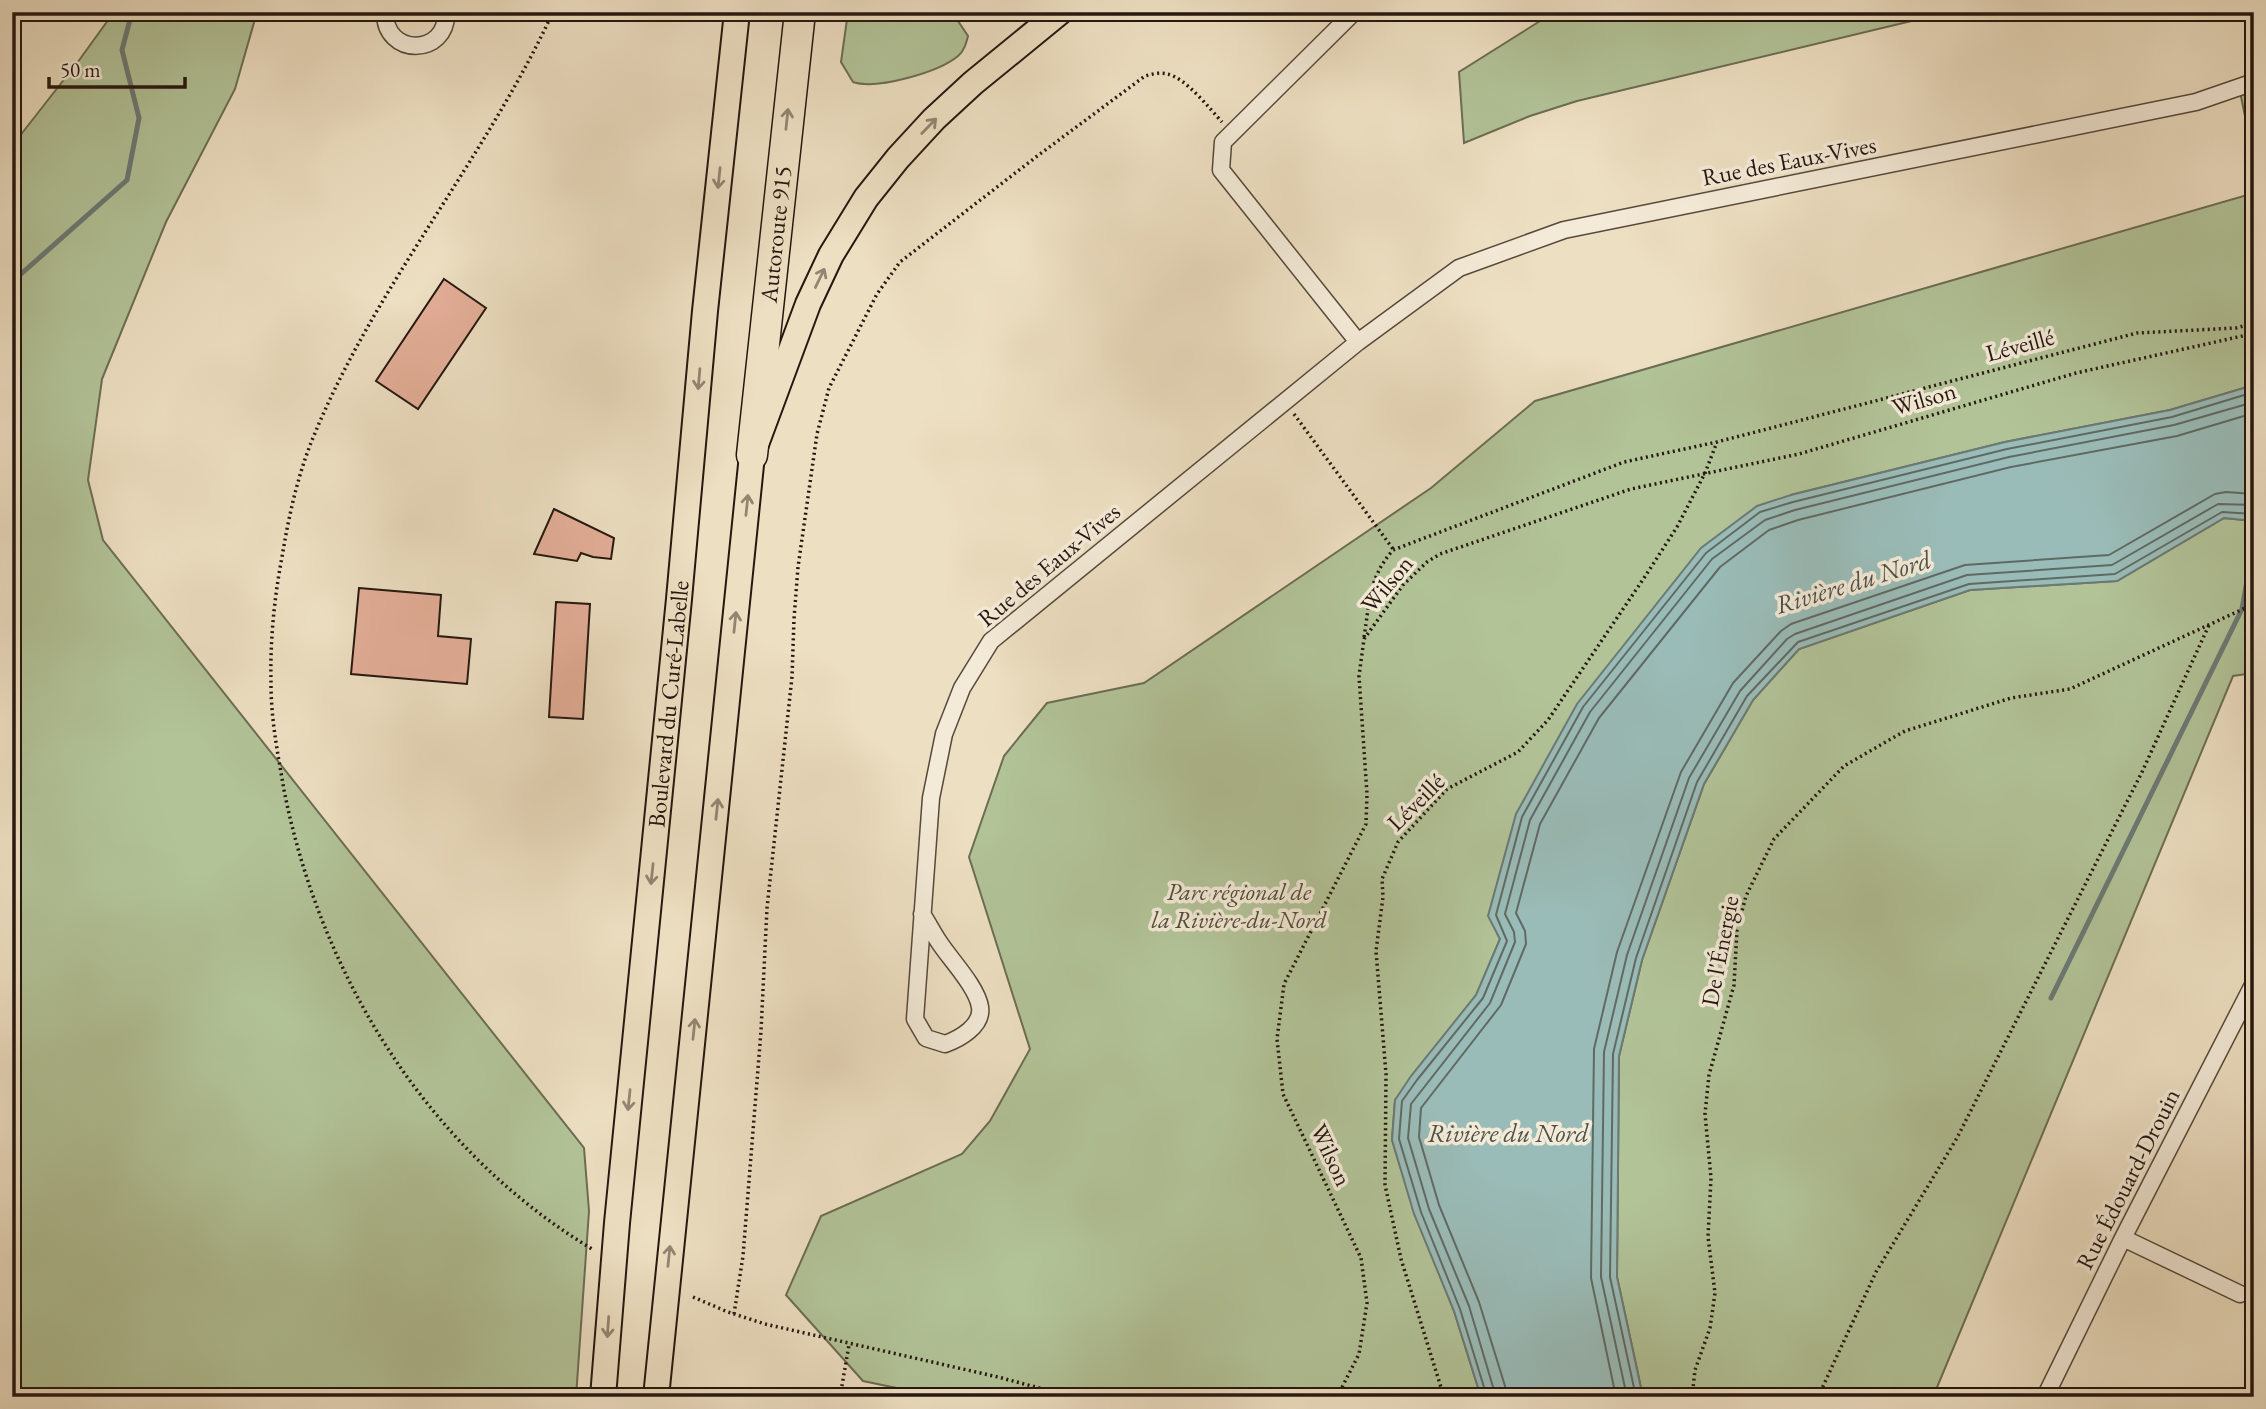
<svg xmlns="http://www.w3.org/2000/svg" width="2266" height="1409" viewBox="0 0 2266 1409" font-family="'EB Garamond',serif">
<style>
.green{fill:#b2c398;stroke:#6c6d54;stroke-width:2}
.water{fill:#9abcb8;stroke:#6b7a75;stroke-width:2}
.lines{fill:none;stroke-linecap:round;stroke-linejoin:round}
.shore{stroke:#606a64;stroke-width:2}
.stream{stroke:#6b7a75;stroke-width:5}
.building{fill:#e4ae98;stroke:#251710;stroke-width:2}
.street-casing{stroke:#57493c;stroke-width:19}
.primary-casing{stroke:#251710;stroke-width:28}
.highway-casing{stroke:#251710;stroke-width:33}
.path{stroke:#251710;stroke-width:3.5;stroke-dasharray:2 3.5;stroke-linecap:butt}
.street{stroke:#f3ead7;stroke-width:16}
.primary{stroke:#eddfc2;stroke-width:24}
.highway{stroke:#eddfc2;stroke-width:30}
.oneway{stroke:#938572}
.labels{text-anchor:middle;stroke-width:7;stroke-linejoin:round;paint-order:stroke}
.street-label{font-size:24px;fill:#251710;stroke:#f3ead7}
.park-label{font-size:24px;font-style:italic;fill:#4f4b39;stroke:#f3ead7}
.water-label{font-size:26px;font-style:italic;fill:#4e514b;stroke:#f3ead7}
</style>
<rect width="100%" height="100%" fill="#eddfc2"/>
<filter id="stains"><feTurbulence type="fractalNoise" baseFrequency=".00286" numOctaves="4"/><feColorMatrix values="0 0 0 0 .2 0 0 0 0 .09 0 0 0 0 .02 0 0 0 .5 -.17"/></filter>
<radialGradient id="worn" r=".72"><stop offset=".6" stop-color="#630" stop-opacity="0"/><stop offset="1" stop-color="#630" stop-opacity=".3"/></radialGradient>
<!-- green -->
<path class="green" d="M 114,12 L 257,12 L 235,89 L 166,222 L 102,379 L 88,480 L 103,540 L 584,1148 L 589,1211 L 576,1397 L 12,1397 L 12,146 L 80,59 Z
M 848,12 L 952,12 L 968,36 C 966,44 964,51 958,56 C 939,72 877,90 853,82 L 841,62 Z
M 1550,12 L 1949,12 L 1577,101 L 1530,116 L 1464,143 L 1459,72 L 1540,21 Z
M 2254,82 L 2254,160 L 2239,87 Z
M 2254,193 L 2254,385 L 2170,410 L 2005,442 L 1791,495 L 1489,916 L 1500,939 L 1477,994 L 1395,1100 L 1392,1140 L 1413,1208 L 1454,1311 L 1481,1397 L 940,1397 L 863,1381 L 786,1295 L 821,1216 L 962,1154 L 990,1121 L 1030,1049 L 969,857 L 1004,756 L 1047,703 L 1144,683 L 1431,488 L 1535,401 Z
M 2224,518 L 2254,521 L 2254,673 L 2233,676 L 1933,1397 L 1643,1397 L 1617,1277 L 1619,1056 L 1642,960 L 1704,784 L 1753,700 L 1799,649 L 1970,590 L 2117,581 Z"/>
<!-- water -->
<path class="water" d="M 2254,385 L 2254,521 L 2224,518 L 2117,581 L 1970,590 L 1799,649 L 1753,700 L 1704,784 L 1642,960 L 1619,1056 L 1617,1277 L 1643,1397 L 1481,1397 L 1454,1311 L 1414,1214 L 1392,1140 L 1395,1100 L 1411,1076 L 1476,995 L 1500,939 L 1488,916 L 1516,814 L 1577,704 L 1701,548 L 1757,506 L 1791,495 L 2005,442 L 2170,410 Z"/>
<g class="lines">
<!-- shore -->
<path class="shore" d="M 1487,1397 L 1460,1309 L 1421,1212 L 1399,1139 L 1402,1101 L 1417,1080 L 1483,998 L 1507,941 L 1496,915 L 1522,817 L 1583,707 L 1706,553 L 1760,512 L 1793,502 L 2007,449 L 2172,417 L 2254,392
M 1496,1397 L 1469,1306 L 1429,1209 L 1408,1138 L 1411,1104 L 1490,1003 L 1515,942 L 1514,932 L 1505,914 L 1530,820 L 1590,712 L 1712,559 L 1765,520 L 1795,510 L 2009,457 L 2174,425 L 2254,402
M 1507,1397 L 1505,1386 L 1479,1302 L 1439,1205 L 1419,1137 L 1421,1108 L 1501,1005 L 1526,944 L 1525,931 L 1516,913 L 1540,824 L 1599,718 L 1720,567 L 1769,530 L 1798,520 L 2011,467 L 2177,436 L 2254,413
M 1616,1397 L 1591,1278 L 1594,1049 L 1617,952 L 1681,772 L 1733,683 L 1781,631 L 1791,624 L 1965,565 L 2109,555 L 2215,494 L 2226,492 L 2254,494
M 1627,1397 L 1601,1277 L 1604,1052 L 1627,955 L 1689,778 L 1740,691 L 1787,639 L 1795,634 L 1967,575 L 2112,565 L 2218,504 L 2254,505
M 1636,1397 L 1610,1277 L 1613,1054 L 1636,958 L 1697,782 L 1747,696 L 1798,642 L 1969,584 L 2115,574 L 2222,512 L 2254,514"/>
<!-- stream -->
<path class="stream" d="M 12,282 L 127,180 L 139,118 L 122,50 L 132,12
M 2051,998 L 2242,609 L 2254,542"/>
</g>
<!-- building -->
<path class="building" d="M 444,279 L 486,308 L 418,409 L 376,381 Z
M 554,509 L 614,538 L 611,559 L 593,557 L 581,553 L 577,561 L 534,554 Z
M 359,588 L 441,595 L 438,636 L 471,639 L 467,684 L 351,674 Z
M 556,602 L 590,604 L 583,719 L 549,717 Z
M 806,1390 L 827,1394 L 827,1397 L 804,1397 Z"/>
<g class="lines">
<!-- street casing -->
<g class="street-casing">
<path id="street" d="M 385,12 C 384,57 448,57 446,12
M 1354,12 L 1223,142 L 1221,170 L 1358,342
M 922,914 C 928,923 933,933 939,942 C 950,959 977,987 980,1007 C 983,1026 959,1039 945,1044 L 926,1038 L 915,1019 L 931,798 L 944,734 L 962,688 L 991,641 L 1358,342 L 1459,268 L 1564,230 L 2196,102 L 2254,82
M 2123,1238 L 2240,1294
M 2045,1397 L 2123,1238 L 2254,983"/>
</g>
<!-- primary casing -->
<g class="primary-casing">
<g id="primary">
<path id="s1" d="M 603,1397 L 617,1223 L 679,599 L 705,311 L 737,12"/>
<path d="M 656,1397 L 752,455 L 808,304 L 831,255 L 866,198 L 898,158 L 934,119 L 973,83 L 1060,12"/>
</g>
</g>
<!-- highway casing -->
<g class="highway-casing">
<g id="highway">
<path id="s2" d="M 752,455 L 800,12"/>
</g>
</g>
<!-- path -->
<path class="path" d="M 553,12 C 485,159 377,284 315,433 C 298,473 289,515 282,557 C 274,599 270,642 271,684 C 271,720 278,755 284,790 C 321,977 428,1150 592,1249
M 1294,414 L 1393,549
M 1364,637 C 1370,601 1368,579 1393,550 L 1624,462 L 1717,442 L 2137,333 L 2236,328 L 2254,323
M 693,1297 L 728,1312 L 765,1324 L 998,1377 L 1073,1397
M 734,1314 L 743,1256 L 761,1031 L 767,908 L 792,677 L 794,619 L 798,567 L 817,434 L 829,388 L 877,294 L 900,262 L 1036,157 L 1145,76 C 1152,74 1160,72 1167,74 C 1185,77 1210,109 1222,122
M 840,1397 L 849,1345
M 1337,1397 L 1359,1354 L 1367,1303 L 1361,1258 L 1283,1094 L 1277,1039 L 1284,984 L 1366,824 L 1367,794 L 1359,676 L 1364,639 L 1403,585 L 1427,562 L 1440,554 L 1631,489 L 1799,454 L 2076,373 L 2247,335 L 2254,336
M 1444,1397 L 1401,1259 L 1385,1185 L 1386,1074 L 1376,951 L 1383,897 L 1382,879 L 1398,842 L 1447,789 L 1518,752 L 1548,720 L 1646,575 L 1677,527 L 1705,473 L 1717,442
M 1692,1397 L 1695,1370 L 1710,1328 L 1715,1293 L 1708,1237 L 1711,1178 L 1705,1114 L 1709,1075 L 1734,985 L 1737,930 L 1746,896 L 1774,839 L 1844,766 L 1905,731 L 2011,698 L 2070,689 L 2254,604
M 1818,1397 L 1876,1272 L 1957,1138 L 2142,772 L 2209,625"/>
<!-- street -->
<use href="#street" class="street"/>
<!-- primary -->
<use href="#primary" class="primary"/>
<!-- highway -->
<use href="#highway" class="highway"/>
</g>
<!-- one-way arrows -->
<defs><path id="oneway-shaft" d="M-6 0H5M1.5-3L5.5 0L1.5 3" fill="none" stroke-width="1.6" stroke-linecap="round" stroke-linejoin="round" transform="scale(1.75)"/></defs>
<g class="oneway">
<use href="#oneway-shaft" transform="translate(787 119) rotate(-84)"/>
<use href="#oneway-shaft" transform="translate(929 126) rotate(-46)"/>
<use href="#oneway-shaft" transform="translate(719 178) rotate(96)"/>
<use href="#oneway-shaft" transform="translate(820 278) rotate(-64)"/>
<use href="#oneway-shaft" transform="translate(699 379) rotate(95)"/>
<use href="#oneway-shaft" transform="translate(747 505) rotate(-84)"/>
<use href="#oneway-shaft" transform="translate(735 622) rotate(-84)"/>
<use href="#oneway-shaft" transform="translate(717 809) rotate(-84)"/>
<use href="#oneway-shaft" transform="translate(652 874) rotate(96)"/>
<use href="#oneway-shaft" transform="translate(694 1029) rotate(-84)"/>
<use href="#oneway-shaft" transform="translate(629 1100) rotate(96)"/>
<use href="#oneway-shaft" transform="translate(669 1256) rotate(-84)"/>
<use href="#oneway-shaft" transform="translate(608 1327) rotate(94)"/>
</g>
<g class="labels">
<!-- street labels -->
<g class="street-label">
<text transform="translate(1789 161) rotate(-11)" y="8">Rue des Eaux-Vives</text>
<text dy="8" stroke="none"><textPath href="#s2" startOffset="222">Autoroute 915</textPath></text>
<text transform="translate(2020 345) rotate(-15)" y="8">Léveillé</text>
<text transform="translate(1924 399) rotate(-16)" y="8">Wilson</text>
<text transform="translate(1049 565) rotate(-40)" y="8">Rue des Eaux-Vives</text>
<text transform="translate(1387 584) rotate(-50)" y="8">Wilson</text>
<text dy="8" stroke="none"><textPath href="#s1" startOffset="696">Boulevard du Curé-Labelle</textPath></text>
<text transform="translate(1416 802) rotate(-45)" y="8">Léveillé</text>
<text transform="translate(1720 951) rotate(-79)" y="8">De l'Énergie</text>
<text transform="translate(1331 1155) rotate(65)" y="8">Wilson</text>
<text transform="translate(2128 1179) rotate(-63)" y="8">Rue Édouard-Drouin</text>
</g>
<!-- park labels -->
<g class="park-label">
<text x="1239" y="900">Parc régional de<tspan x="1239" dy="28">la Rivière-du-Nord</tspan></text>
</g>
<!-- water labels -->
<g class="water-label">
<text transform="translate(1853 582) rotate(-17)" y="9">Rivière du Nord</text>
<text x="1508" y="1142">Rivière du Nord</text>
</g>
</g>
<!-- margin -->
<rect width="2266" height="1409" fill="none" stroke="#eddfc2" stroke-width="42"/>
<rect x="14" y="14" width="2238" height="1381" fill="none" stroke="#251710" stroke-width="3.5"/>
<rect x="21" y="21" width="2224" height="1367" fill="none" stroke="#251710" stroke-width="2"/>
<!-- scale -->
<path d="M49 77v10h136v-10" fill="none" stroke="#251710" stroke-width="3.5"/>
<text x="60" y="77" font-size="21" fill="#251710" stroke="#f3ead7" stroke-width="5" paint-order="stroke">50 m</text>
<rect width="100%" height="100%" filter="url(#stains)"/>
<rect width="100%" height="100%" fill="url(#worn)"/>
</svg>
